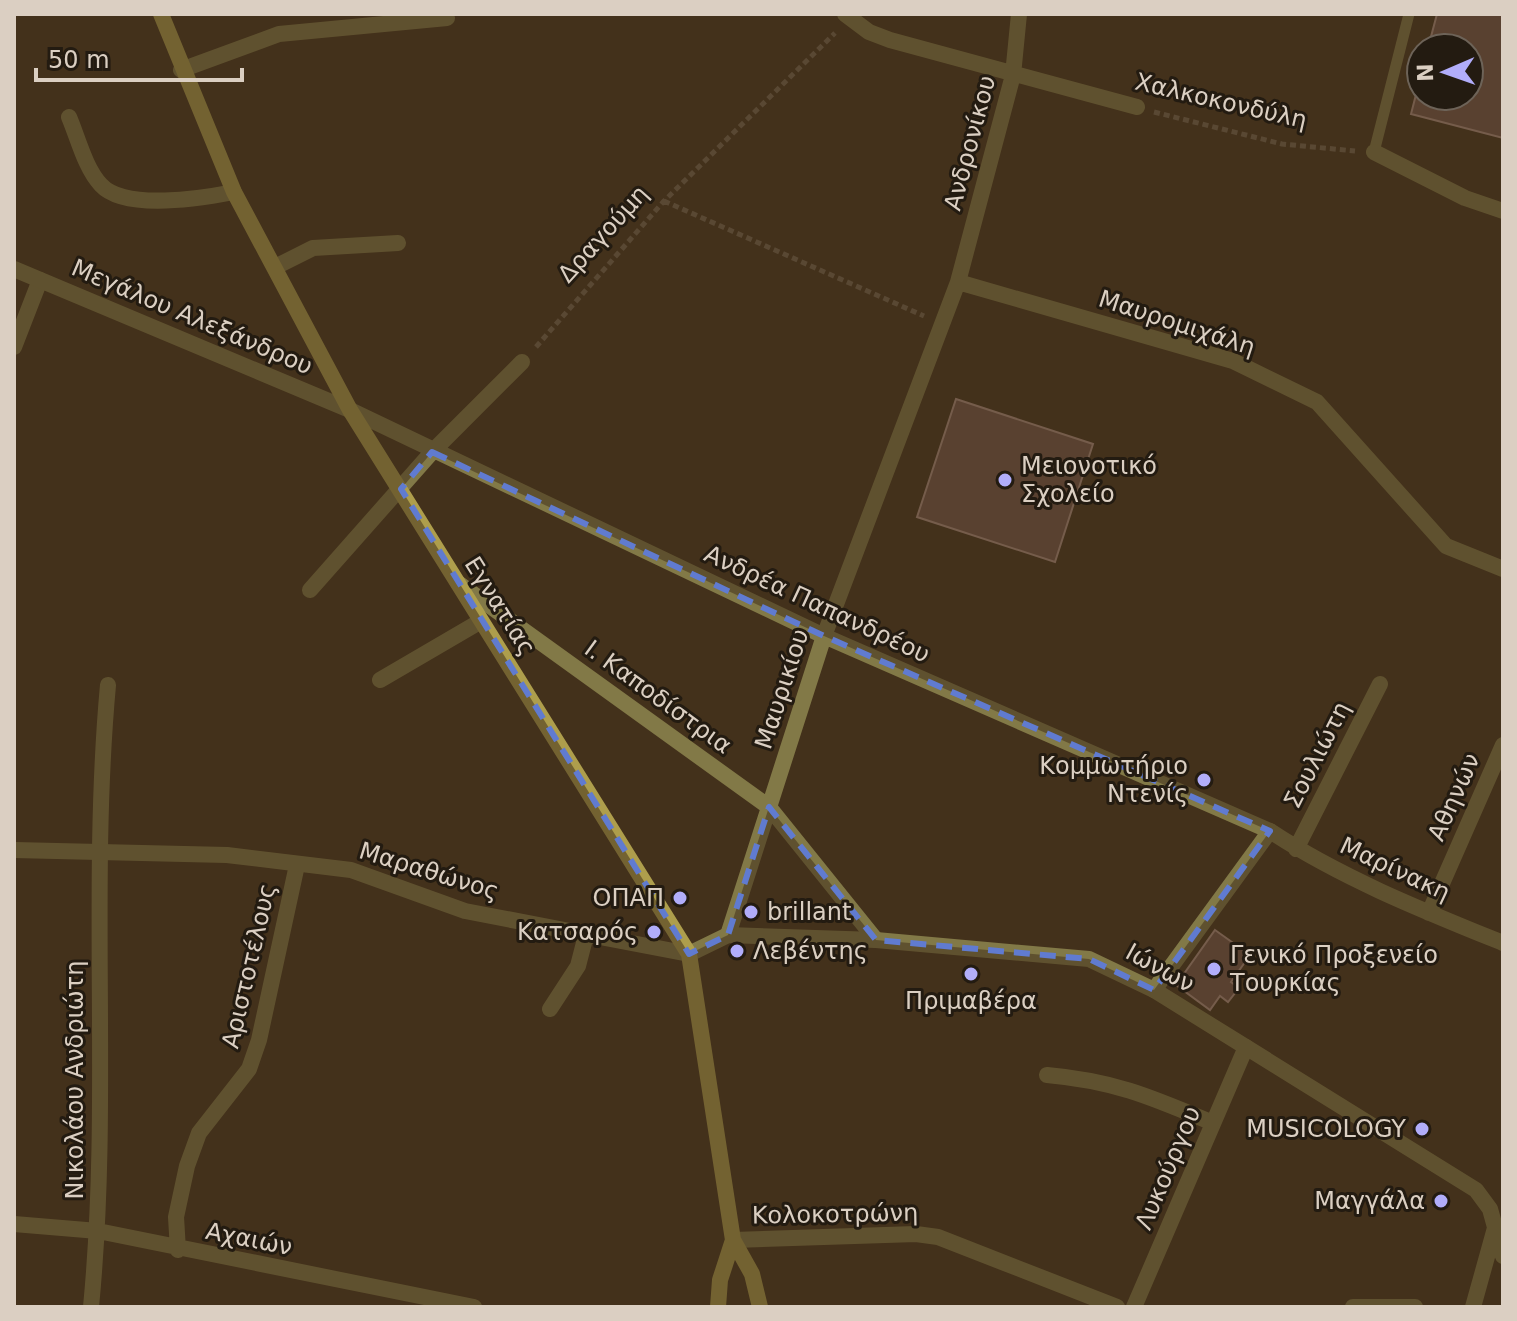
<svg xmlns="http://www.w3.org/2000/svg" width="1517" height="1321" viewBox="0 0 1517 1321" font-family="'DejaVu Sans',sans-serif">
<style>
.building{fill:#74564b;stroke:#b19185;stroke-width:2}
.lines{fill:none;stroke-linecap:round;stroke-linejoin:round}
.path{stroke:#746451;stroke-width:5;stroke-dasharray:6 4;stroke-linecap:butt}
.service{stroke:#827947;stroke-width:11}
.pedestrian{stroke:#827947;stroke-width:16}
.minor{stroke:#827947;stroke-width:16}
.tertiary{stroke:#827947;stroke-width:16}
.secondary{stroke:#ae9e4c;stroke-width:16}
.marked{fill:none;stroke:#607bd0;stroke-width:6;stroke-dasharray:16 10;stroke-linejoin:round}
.poi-dot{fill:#b1adfa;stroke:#231b11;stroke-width:3}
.labels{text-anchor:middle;stroke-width:6;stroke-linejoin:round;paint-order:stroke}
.street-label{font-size:24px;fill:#dbcfc2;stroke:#231b11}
.poi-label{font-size:24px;fill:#dbcfc2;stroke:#231b11;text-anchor:end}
</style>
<rect width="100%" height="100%" fill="#43311b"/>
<!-- building -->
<path class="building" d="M 1437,14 L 1503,14 L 1503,138 L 1411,114 L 1421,75 L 1421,96 L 1469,96 L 1469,48 L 1428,48 Z
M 956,399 L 1093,444 L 1055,562 L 917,517 Z
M 1215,930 L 1250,955 L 1231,982 L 1239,988 L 1228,1002 L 1220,996 L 1210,1010 L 1176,985 Z"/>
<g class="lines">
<!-- path -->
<path class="path" d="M 1154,112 L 1282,144 L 1355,151
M 664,201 L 924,316
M 536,347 L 664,201 L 835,33"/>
<!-- service -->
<path class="service" d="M 1374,152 L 1409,14"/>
<!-- pedestrian -->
<path class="pedestrian" d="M 1154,990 L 1270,831"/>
<!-- minor -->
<path class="minor" d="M 845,14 L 869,32 L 890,40 L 1137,107
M 181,70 L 279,34 L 447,18
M 69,117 C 78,138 85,168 101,185 C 125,211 203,198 234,192
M 1374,152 L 1465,198 L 1503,211
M 277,266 L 313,248 L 398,243
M 958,282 L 1233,361 L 1317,402 L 1446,546 L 1503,569
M 14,347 L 40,280
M 350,410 L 824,636 L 1270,831 C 1341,878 1424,911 1503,943
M 458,583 L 769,807 L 876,940
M 310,590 L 432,452 L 522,362
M 380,680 L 481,621
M 1296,849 L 1380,684
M 1429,913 L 1503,745
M 728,935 L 824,636 L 958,282 L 1013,75 L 1019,14
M 550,1009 L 578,966 L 586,935
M 1047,1075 C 1115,1081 1151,1097 1213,1123
M 14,1224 L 98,1231 L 474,1307
M 733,1240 L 916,1234 L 938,1237 L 1117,1307
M 178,1250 L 176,1217 L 187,1166 L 199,1133 L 249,1069 L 259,1040 L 297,865
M 91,1307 C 111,1100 89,892 108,685
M 1134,1307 L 1246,1047
M 1353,1307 L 1415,1307"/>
<!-- tertiary -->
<path class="tertiary" d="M 14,269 L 350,410
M 14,850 L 227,855 L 351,870 L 465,911 L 689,954 L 728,935 L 876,940 L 1089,959 L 1154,990 L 1476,1190 L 1490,1209 L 1503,1256
M 1473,1307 L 1495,1228"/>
<!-- secondary -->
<path class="secondary" d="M 161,14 L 234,192 L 350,410 L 689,954 L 733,1240 L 752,1274 L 760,1307
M 718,1307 L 720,1280 L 733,1240"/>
</g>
<!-- marked area -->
<path d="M0 0H1517V1321H0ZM 432,452 L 824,636 L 1270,831 L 1154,990 L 1089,959 L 876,940 L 769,807 L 728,935 L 689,954 L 401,489 Z" fill="#43311b" fill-opacity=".55" fill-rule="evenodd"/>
<path class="marked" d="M 432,452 L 824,636 L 1270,831 L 1154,990 L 1089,959 L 876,940 L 769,807 L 728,935 L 689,954 L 401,489 Z"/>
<!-- markers -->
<g class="poi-dot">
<circle cx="1005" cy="480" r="8"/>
<circle cx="1204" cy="780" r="8"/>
<circle cx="680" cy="898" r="8"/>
<circle cx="751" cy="912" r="8"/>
<circle cx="654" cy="932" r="8"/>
<circle cx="737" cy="951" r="8"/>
<circle cx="1214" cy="969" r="8"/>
<circle cx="971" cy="974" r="8"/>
<circle cx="1422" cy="1129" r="8"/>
<circle cx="1441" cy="1201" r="8"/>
</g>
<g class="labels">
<!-- street labels -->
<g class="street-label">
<text transform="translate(1221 101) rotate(13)" y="8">Χαλκοκονδύλη</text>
<text transform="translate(970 143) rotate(-75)" y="8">Ανδρονίκου</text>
<text transform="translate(603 234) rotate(-48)" y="8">Δραγούμη</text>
<text transform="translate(192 317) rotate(23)" y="8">Μεγάλου Αλεξάνδρου</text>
<text transform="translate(1177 323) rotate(18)" y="8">Μαυρομιχάλη</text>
<text transform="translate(817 604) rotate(25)" y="8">Ανδρέα Παπανδρέου</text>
<text transform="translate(500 606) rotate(58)" y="8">Εγνατίας</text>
<text transform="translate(782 689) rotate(-72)" y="8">Μαυρικίου</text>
<text transform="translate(658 697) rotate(36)" y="8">Ι. Καποδίστρια</text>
<text transform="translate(1317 755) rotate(-63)" y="8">Σουλιώτη</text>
<text transform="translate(1454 797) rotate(-66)" y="8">Αθηνών</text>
<text transform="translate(1395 869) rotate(25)" y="8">Μαρίνακη</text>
<text transform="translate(429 871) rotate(17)" y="8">Μαραθώνος</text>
<text transform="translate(249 966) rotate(-77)" y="8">Αριστοτέλους</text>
<text transform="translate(1160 968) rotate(29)" y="8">Ιώνων</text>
<text transform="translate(75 1080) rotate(-90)" y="8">Νικολάου Ανδριώτη</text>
<text transform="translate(1168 1168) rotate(-67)" y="8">Λυκούργου</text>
<text transform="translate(835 1214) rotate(-1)" y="8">Κολοκοτρώνη</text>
<text transform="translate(249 1239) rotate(11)" y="8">Αχαιών</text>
</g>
<!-- poi labels -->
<g class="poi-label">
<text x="1021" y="474" text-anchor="start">Μειονοτικό<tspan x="1021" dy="28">Σχολείο</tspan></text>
<text x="1188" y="774">Κομμωτήριο<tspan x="1188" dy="28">Ντενίς</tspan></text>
<text x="664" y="906">ΟΠΑΠ</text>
<text x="767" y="920" text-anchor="start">brillant</text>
<text x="638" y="940">Κατσαρός</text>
<text x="753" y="959" text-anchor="start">Λεβέντης</text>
<text x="1230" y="963" text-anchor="start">Γενικό Προξενείο<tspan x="1230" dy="28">Τουρκίας</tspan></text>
<text x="971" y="1009" text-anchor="middle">Πριμαβέρα</text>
<text x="1406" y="1137">MUSICOLOGY</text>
<text x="1425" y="1209">Μαγγάλα</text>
</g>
</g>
<!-- border -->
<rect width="1517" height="1321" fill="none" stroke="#dbcfc2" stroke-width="32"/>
<!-- north arrow -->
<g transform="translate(1445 72) rotate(268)"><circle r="38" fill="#231b11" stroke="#6d6358" stroke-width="2"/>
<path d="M0-6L14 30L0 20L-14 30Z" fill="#b1adfa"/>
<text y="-12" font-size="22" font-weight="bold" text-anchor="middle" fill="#dbcfc2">N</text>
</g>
<!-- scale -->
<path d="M36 68v12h206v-12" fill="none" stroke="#dbcfc2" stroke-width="4"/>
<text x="48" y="68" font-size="24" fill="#dbcfc2" stroke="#231b11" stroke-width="6" paint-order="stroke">50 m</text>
</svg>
